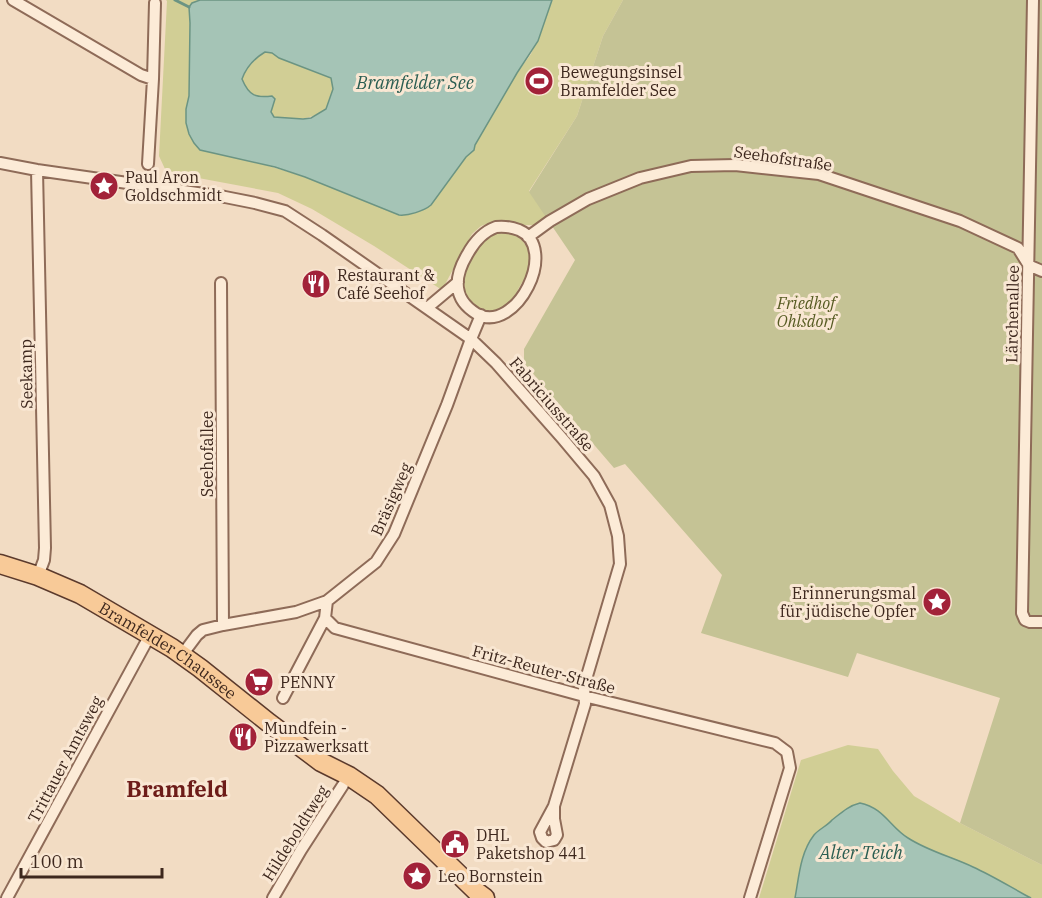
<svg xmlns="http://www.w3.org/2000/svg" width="1042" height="898" viewBox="0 0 1042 898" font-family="'IBM Plex Serif',serif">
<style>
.green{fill:#d1ce95}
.cemetery{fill:#c5c395}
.water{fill:#a5c4b6;stroke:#6b9483;stroke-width:1.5;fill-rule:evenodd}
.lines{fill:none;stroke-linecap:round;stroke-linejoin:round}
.stream{stroke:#6b9483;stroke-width:3}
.minor-casing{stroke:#8e6b58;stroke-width:14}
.primary-casing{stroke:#5b3a2c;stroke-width:21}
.minor{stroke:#fcebd7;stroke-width:10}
.primary{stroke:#f8ca98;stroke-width:18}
.labels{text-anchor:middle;stroke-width:6;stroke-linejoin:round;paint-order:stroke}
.poi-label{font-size:16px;fill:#3d271d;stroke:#f9e7d3;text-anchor:start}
.street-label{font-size:16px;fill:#3d271d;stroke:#f9e7d3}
.park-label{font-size:16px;font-style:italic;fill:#565b22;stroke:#f9e7d3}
.water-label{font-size:18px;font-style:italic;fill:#2b5e52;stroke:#f9e7d3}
.district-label{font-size:22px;font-weight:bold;fill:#6d1c19;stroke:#f9e7d3}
</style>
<rect width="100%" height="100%" fill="#f2dcc3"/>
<!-- green -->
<path class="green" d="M 166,0 L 200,0 L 192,3 L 189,14 L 190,23 L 189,96 L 186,109 L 186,123 L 189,134 L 194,143 L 305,177 L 399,215 C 408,216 424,211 431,205 L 466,157 L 474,150 L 475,145 L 517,73 L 531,54 L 545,21 L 552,0 L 623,0 L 603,36 L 577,116 L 529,191 L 548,218 L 535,225 L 517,225 L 504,220 L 492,222 L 481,226 L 472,234 L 442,290 L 374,246 L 312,209 L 278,193 L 177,174 L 165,169 L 159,156 L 167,1 Z
M 265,52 L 272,53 L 279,58 L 331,78 L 333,89 L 326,109 C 306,122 296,119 274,117 L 271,112 L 273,104 L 272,96 C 255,98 249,96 242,79 C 246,68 255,59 265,52 Z
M 499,232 C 504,233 509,233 513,234 C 526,239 533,257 529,269 C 527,275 523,281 520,286 C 517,291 515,298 511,302 C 498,316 482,313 470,302 C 455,289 465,270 473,255 C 476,250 478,244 483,240 C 487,235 493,234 499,232 Z
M 848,745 L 878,749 L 893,771 L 914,796 L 960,823 L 1042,865 L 1042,898 L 759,898 L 801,760 Z"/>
<!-- cemetery -->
<path class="cemetery" d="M 623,0 L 1042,0 L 1042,865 L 960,823 L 1000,698 L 857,653 L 848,677 L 701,633 L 722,575 L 625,464 L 614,468 L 524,363 L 524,349 L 575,260 L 529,192 L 577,116 L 603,36 Z"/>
<!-- water -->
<path class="water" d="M 200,0 L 552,0 L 538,41 L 517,73 L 475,145 L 474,150 L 466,157 L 431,205 C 424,211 408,216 399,215 L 305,177 L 275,167 L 200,150 L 194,143 L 189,134 L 186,123 L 186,109 L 189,96 L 190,23 L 189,7 L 192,3 ZM 265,52 L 272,53 L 279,58 L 331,78 L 333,89 L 326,109 L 311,118 L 303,119 L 274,117 L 271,112 L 275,99 L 272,96 C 256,98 249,96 242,79 C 246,68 255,58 265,52 Z
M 860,803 C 884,808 890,827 908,838 C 928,851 952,857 973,867 C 993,876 1012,888 1031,898 L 795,898 C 799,877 800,853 814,835 C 819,829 827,826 832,820 C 841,813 848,806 860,803 Z"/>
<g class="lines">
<!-- stream -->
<path class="stream" d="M 175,0 L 189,7"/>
<!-- minor casing -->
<g class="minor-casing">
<path id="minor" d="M 13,0 L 141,75 L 153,79
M 1033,0 L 1022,613 L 1025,620 L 1030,622 L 1042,622
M 0,163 L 37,170 L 225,197 L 255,203 L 285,211 L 322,235 L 471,339 L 496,363 L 562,438 L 594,476 L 610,505 L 618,536 L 620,564 L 584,686 L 585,704 L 554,806
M 148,164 L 153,79 L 155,3
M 37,170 L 45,548 L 44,560 L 38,576
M 496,227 C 504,226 511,227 519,230 C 560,248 516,335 477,314 C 452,299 454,277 467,255 C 474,242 482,232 496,227 Z
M 528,237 L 550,221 L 588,199 L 640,178 L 691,166 L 735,165 L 819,174 L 960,221 L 1018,248 L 1028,264
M 1028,265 L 1042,271
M 221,283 L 223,625
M 427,308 L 458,282
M 327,601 L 325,618 L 335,628 L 584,696 L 775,743 L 787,752 L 790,768 L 750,898
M 182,655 L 197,635 L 203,630 L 223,625 L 296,612 L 327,601 L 376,562 L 394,534 L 447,405 L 471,339 L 481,315
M 283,698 L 325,618
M 554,806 L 554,819 L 557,835 L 554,840 L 546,842 L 542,838 L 540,832 Z
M 7,898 L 150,635
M 273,898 L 301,850 L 343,785"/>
</g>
<!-- primary casing -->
<g class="primary-casing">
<g id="primary">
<path id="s1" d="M 0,564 L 38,576 L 80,594 L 172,648 L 200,668 L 269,723 L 321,762 L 349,776 L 377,795 L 477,892 L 485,898"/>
</g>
</g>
<!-- minor -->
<use href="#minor" class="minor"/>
<!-- primary -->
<use href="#primary" class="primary"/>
</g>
<!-- icons -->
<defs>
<g id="stadium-disc" transform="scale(1.5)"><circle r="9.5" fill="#a22239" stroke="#f9e7d3"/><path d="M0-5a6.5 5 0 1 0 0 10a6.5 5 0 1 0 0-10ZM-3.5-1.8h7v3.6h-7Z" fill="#fff"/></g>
<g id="sight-disc" transform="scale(1.5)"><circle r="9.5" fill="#a22239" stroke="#f9e7d3"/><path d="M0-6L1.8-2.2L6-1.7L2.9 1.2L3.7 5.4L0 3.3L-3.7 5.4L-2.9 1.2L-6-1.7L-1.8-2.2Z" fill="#fff"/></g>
<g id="restaurant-disc" transform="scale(1.5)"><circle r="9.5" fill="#a22239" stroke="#f9e7d3"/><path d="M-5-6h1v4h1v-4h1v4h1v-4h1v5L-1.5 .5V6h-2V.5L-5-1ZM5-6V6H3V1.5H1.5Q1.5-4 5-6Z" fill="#fff"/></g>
<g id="supermarket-disc" transform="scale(1.5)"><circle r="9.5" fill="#a22239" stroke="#f9e7d3"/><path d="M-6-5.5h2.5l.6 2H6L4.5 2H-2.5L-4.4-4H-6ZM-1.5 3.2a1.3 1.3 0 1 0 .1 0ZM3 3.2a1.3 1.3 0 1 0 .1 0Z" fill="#fff"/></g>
<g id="civic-disc" transform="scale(1.5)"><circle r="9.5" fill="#a22239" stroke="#f9e7d3"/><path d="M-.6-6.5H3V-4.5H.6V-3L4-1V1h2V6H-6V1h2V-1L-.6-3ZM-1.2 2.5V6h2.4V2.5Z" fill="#fff"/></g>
</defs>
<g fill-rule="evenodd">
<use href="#stadium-disc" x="539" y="81"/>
<use href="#sight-disc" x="104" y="186"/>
<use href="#restaurant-disc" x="316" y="284"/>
<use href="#sight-disc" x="937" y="602"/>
<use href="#supermarket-disc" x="259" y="682"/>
<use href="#restaurant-disc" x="243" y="737"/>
<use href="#civic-disc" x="455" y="844"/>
<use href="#sight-disc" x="417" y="876"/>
</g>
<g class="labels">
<!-- poi labels -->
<g class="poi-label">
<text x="560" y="78">Bewegungsinsel<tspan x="560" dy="18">Bramfelder See</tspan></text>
<text x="125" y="183">Paul Aron<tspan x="125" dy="18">Goldschmidt</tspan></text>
<text x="337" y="281">Restaurant &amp;<tspan x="337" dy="18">Café Seehof</tspan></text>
<text x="916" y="599" text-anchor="end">Erinnerungsmal<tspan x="916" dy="18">für jüdische Opfer</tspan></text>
<text x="280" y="688">PENNY</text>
<text x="264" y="734">Mundfein -<tspan x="264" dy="18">Pizzawerksatt</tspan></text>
<text x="476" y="841">DHL<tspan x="476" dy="18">Paketshop 441</tspan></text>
<text x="438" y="882">Leo Bornstein</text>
</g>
<!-- street labels -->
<g class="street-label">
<text transform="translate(783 158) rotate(8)" y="6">Seehofstraße</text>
<text transform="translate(1012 314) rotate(-89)" y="6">Lärchenallee</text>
<text transform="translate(26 374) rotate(-91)" y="6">Seekamp</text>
<text transform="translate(552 404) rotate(49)" y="6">Fabriciusstraße</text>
<text transform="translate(207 454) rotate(-90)" y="6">Seehofallee</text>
<text transform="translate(391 499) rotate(-66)" y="6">Bräsigweg</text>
<text dy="6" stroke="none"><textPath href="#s1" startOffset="190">Bramfelder Chaussee</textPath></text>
<text transform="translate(544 669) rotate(15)" y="6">Fritz-Reuter-Straße</text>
<text transform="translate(65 759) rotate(-62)" y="6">Trittauer Amtsweg</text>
<text transform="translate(295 833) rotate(-58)" y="6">Hildeboldtweg</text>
</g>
<!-- park labels -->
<g class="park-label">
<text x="806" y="309">Friedhof<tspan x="806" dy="18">Ohlsdorf</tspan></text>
</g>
<!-- water labels -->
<g class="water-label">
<text x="415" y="89">Bramfelder See</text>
<text x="861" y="859">Alter Teich</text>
</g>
<!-- district labels -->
<g class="district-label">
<text x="177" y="797">Bramfeld</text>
</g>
</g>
<!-- scale -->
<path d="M21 868v9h141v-9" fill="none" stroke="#3d271d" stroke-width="3"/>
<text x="30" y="868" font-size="18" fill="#3d271d" stroke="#f9e7d3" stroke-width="4.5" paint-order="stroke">100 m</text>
</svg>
